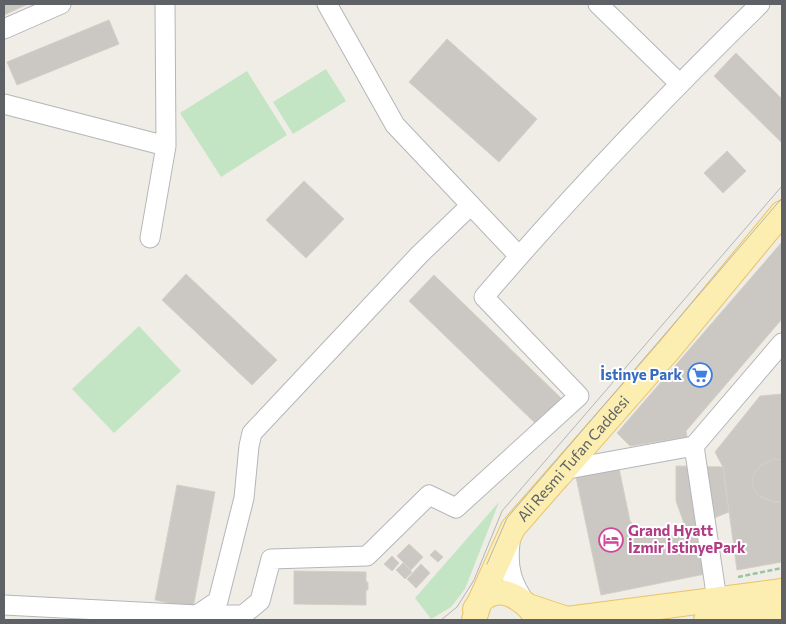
<svg xmlns="http://www.w3.org/2000/svg" width="786" height="624" viewBox="0 0 786 624" font-family="Commissioner,sans-serif">
<style>
.green{fill:#c4e5c4}
.building{fill:#cbc8c3;stroke:#d4cfc5}
.lines{fill:none;stroke-linecap:round;stroke-linejoin:round}
.minor-casing{stroke:#b3b6ba;stroke-width:21}
.major-casing{stroke:#eac364;stroke-width:26}
.path{stroke:#9cc3a8;stroke-width:2.5;stroke-dasharray:5 2.5;stroke-linecap:butt}
.minor{stroke:#fff;stroke-width:19}
.major{stroke:#fbeeb0;stroke-width:24}
.tram{stroke:#b4b5b6;stroke-width:1}
.labels{text-anchor:middle;stroke-width:4;stroke-linejoin:round;paint-order:stroke}
.shop-label{font-size:15px;font-weight:bold;fill:#366cbe;stroke:#fff;text-anchor:end}
.street-label{font-size:15px;fill:#5e6166;stroke:#fff}
.hotel-label{font-size:15px;font-weight:bold;fill:#b23c85;stroke:#fff;text-anchor:start}
</style>
<rect width="100%" height="100%" fill="#efede6"/>
<!-- green -->
<path class="green" d="M 326,69 L 346,101 L 293,134 L 273,102 Z
M 247,71 L 287,135 L 221,177 L 180,113 Z
M 139,326 L 181,371 L 114,433 L 72,389 Z
M 499,502 L 465,589 L 451,607 L 431,619 L 415,598 Z"/>
<!-- building -->
<path class="building" d="M 4,4 L 28,4 L 4,15 Z
M 109,20 L 119,44 L 17,85 L 7,62 Z
M 447,39 L 537,119 L 499,162 L 409,82 Z
M 736,53 L 782,99 L 782,143 L 714,76 Z
M 727,151 L 746,171 L 723,193 L 704,173 Z
M 304,181 L 344,219 L 306,258 L 266,220 Z
M 782,242 L 782,319 L 686,431 L 687,437 L 630,446 L 617,433 Z
M 186,274 L 277,360 L 252,385 L 162,300 Z
M 434,275 L 561,398 L 536,424 L 409,301 Z
M 782,394 L 782,460 L 775,459 L 761,465 L 753,476 L 752,482 L 754,489 L 759,496 L 774,502 L 782,502 L 782,562 L 737,570 L 723,467 L 715,452 L 760,396 Z
M 775,459 L 782,460 L 782,502 L 774,502 L 759,496 L 754,489 L 752,482 L 753,476 L 761,465 Z
M 676,466 L 723,467 L 729,512 L 686,529 L 676,501 Z
M 619,468 L 630,521 L 638,530 L 649,534 L 656,532 L 657,538 L 696,530 L 705,574 L 601,595 L 576,477 Z
M 177,485 L 215,492 L 193,608 L 155,600 Z
M 409,544 L 423,557 L 411,570 L 397,556 Z
M 435,550 L 443,557 L 438,562 L 430,555 Z
M 392,556 L 399,563 L 392,571 L 384,564 Z
M 403,563 L 412,572 L 405,579 L 396,570 Z
M 421,564 L 430,573 L 416,588 L 407,579 Z
M 294,571 L 366,572 L 366,582 L 368,582 L 368,590 L 366,590 L 366,605 L 294,604 Z"/>
<g class="lines">
<!-- minor casing -->
<g class="minor-casing">
<path id="minor" d="M 327,4 L 395,125 L 519,256
M 598,4 L 679,83
M 4,29 L 61,4
M 4,104 L 166,146
M 150,238 L 166,146 L 165,4
M 562,476 L 568,469 L 694,446
M 510,543 C 507,569 512,584 527,605
M 717,600 L 694,446 L 782,343
M 4,605 L 197,615 L 243,615 L 260,601 L 271,559 L 367,556 L 429,495 L 456,508 L 579,396 L 484,297 C 571,195 664,98 760,4
M 197,615 L 218,601 L 244,498 L 249,446 L 252,433 L 420,254 L 471,205"/>
</g>
<!-- major casing -->
<g class="major-casing">
<g id="major">
<path d="M 528,606 L 567,619 L 782,591"/>
<path d="M 475,609 C 479,603 483,597 489,595 C 507,586 530,604 537,620"/>
<path id="s1" d="M 474,620 L 480,601 L 513,528 L 668,351 L 782,213"/>
<path d="M 706,620 L 782,608"/>
</g>
</g>
<!-- path -->
<path class="path" d="M 738,577 L 782,568"/>
<!-- minor -->
<use href="#minor" class="minor"/>
<!-- major -->
<use href="#major" class="major"/>
<!-- tram -->
<path class="tram" d="M 487,564 L 507,518 L 782,198
M 441,620 L 457,607 L 474,580 L 502,511 L 782,186"/>
</g>
<!-- icons -->
<defs>
<g id="supermarket-ring" transform="scale(1.25)"><circle r="9.5" fill="#fff" stroke="#3f7fe0" stroke-width="1.5"/><path d="M-6-5.5h2.5l.6 2H6L4.5 2H-2.5L-4.4-4H-6ZM-1.5 3.2a1.3 1.3 0 1 0 .1 0ZM3 3.2a1.3 1.3 0 1 0 .1 0Z" fill="#3f7fe0"/></g>
<g id="hotel-ring" transform="scale(1.25)"><circle r="9.5" fill="#fff" stroke="#d1479c" stroke-width="1.5"/><path d="M-6-4.5h1.5V1H6V5H4.5V3h-9V5H-6ZM-4 0a1.8 1.8 0 1 1 3.6 0ZM.5 0V-2.5h3Q6-2.5 6 0Z" fill="#d1479c"/></g>
</defs>
<g fill-rule="evenodd">
<use href="#supermarket-ring" x="700" y="375"/>
<use href="#hotel-ring" x="611" y="540"/>
</g>
<g class="labels">
<!-- shop labels -->
<g class="shop-label">
<text x="682" y="380">İstinye Park</text>
</g>
<!-- street labels -->
<g class="street-label">
<text dy="5" stroke="none"><textPath href="#s1" startOffset="192">Ali Resmi Tufan Caddesi</textPath></text>
</g>
<!-- hotel labels -->
<g class="hotel-label">
<text x="628" y="536">Grand Hyatt<tspan x="628" dy="17">İzmir İstinyePark</tspan></text>
</g>
</g>
<!-- border -->
<rect width="786" height="624" fill="none" stroke="#5e6166" stroke-width="10"/>
</svg>
